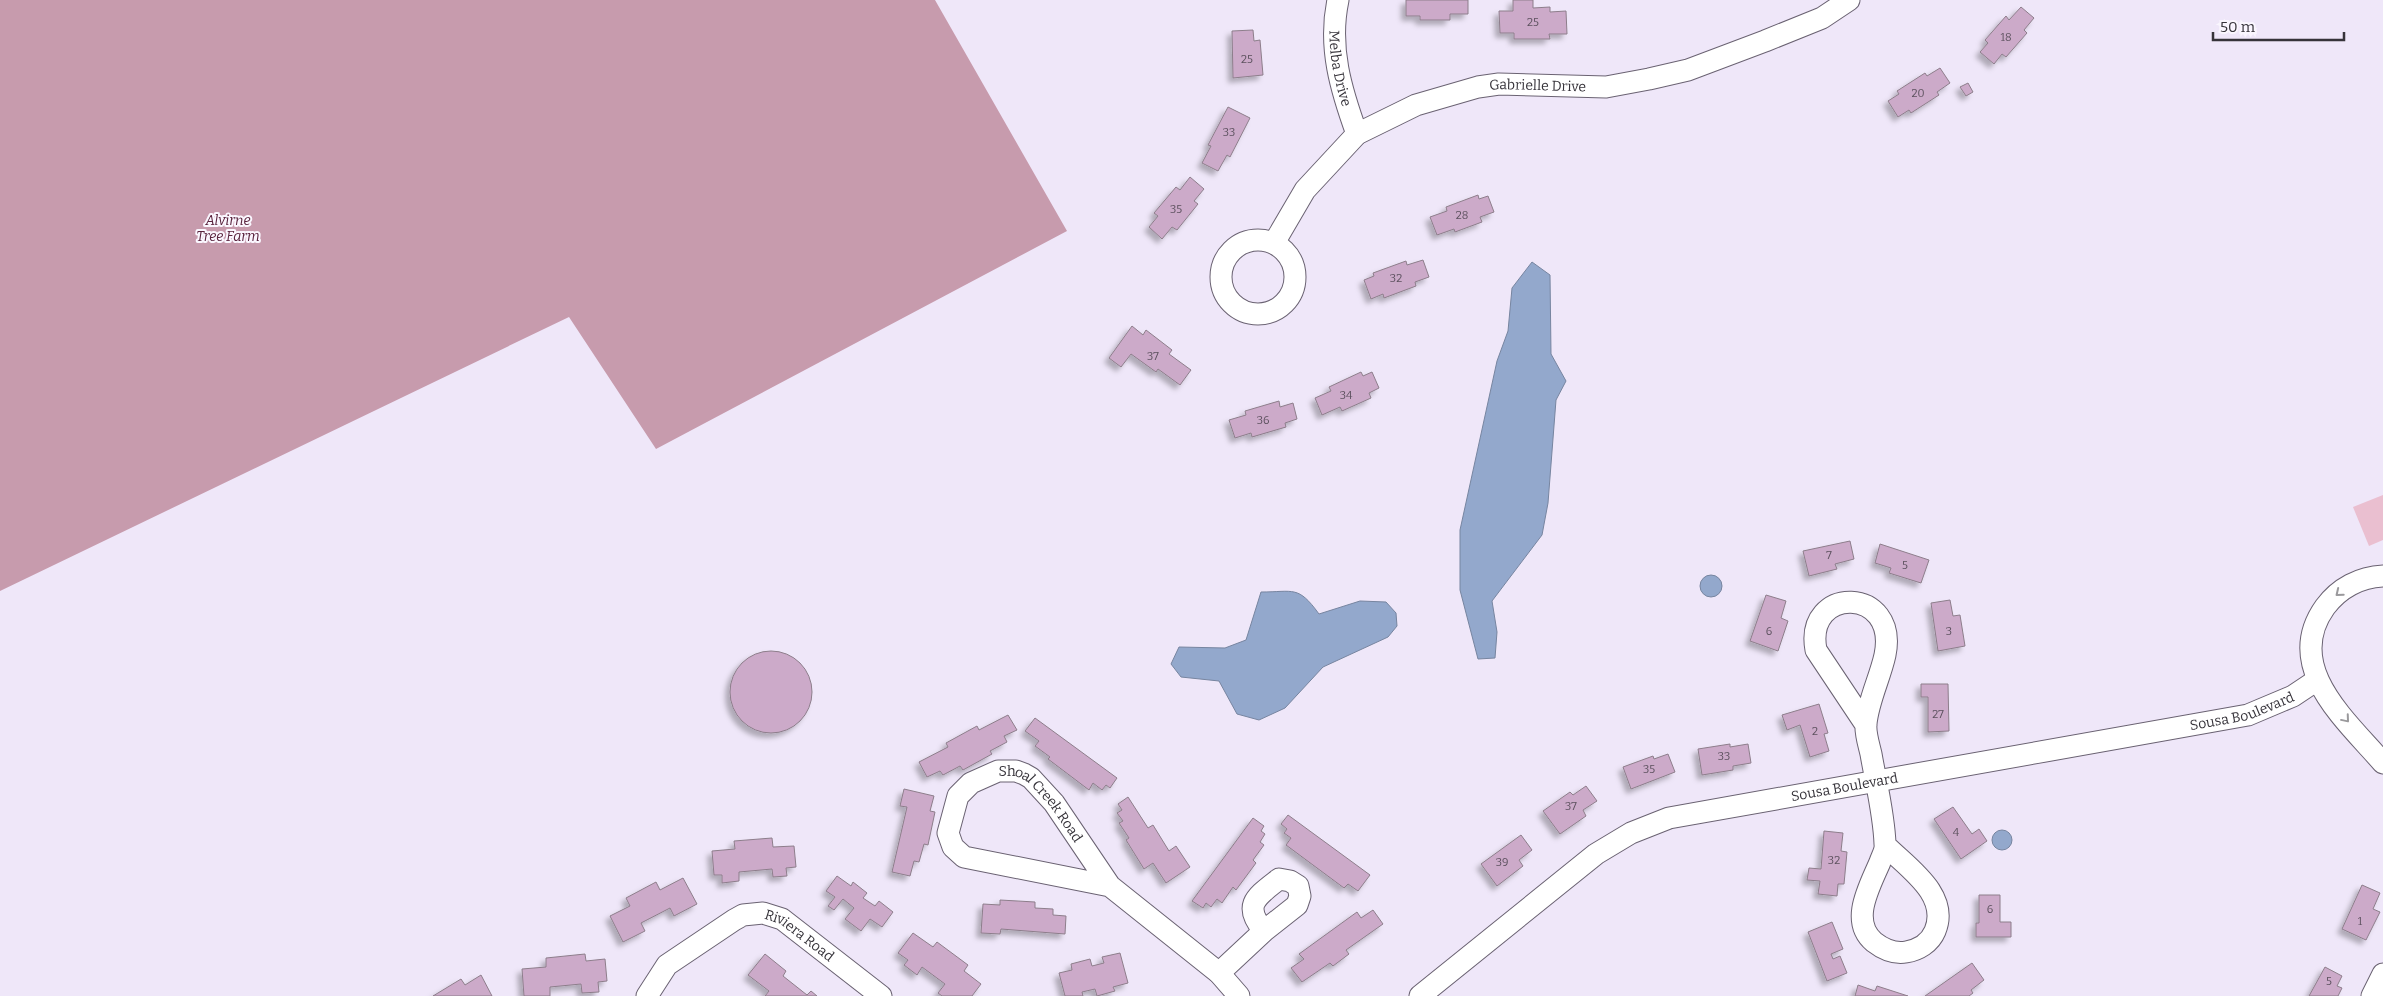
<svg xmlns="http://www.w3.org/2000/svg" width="2383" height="996" viewBox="0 0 2383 996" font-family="Bitter,serif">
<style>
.green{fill:#eabfd0}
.forest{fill:#c79bad}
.water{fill:#93a8cc;stroke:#7785a0}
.building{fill:#ccaac9;stroke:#8d7e8b;filter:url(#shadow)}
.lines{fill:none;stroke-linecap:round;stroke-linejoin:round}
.street-casing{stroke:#6a6272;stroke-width:23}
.street{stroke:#fff;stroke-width:21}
.oneway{stroke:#9a999c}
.labels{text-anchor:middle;stroke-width:4;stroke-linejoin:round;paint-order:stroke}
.number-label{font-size:11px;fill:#5c515e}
.street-label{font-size:14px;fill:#36333a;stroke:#faf6fe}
.park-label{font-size:14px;font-style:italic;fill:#59223d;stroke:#faf6fe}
</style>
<defs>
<filter id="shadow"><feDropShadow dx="-4.5" dy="4.5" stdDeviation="2.5" flood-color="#0004"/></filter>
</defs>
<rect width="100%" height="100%" fill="#efe7f9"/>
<!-- green -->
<path class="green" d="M 2383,495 L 2383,540 L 2369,546 L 2353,507 Z"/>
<!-- forest -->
<path class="forest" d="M 0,0 L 935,0 L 1067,231 L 656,449 L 569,317 L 0,591 Z"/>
<!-- water -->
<path class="water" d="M 1532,262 L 1550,275 L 1551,354 L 1566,381 L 1556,400 L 1548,503 L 1542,535 L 1492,601 L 1497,632 L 1495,658 L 1478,659 L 1460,590 L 1460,530 L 1497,361 L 1508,331 L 1512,288 Z
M1700 586a11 11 0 1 1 22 0a11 11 0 1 1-22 0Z
M 1261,592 C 1294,592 1298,585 1319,614 L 1360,601 L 1386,602 L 1396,613 L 1397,626 L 1388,637 L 1323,667 L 1285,708 L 1259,720 L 1237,714 L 1219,681 L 1181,677 L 1171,664 L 1179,647 L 1225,648 L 1246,640 Z
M1992 840a10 10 0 1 1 20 0a10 10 0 1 1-20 0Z"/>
<!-- building -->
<path class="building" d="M 1406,0 L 1468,0 L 1468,14 L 1450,14 L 1450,20 L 1420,20 L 1420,16 L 1406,16 Z
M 1513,0 L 1533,0 L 1533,8 L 1550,7 L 1550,12 L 1566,11 L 1567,34 L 1549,34 L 1550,39 L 1514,39 L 1514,33 L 1500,33 L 1499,11 L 1513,11 Z
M 2021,7 L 2034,18 L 2024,30 L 2027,33 L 2006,57 L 2002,54 L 1994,64 L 1980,52 L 1988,43 L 1985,40 L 2006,16 L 2009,20 Z
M 1253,30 L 1254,41 L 1260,40 L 1263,75 L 1233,78 L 1232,31 Z
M 1940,68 L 1950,83 L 1937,92 L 1939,95 L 1911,113 L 1909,110 L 1898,117 L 1888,101 L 1899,94 L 1897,91 L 1925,73 L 1927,76 Z
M 1968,83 L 1973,92 L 1966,96 L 1960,87 Z
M 1228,107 L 1250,118 L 1230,157 L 1227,155 L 1218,171 L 1202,163 L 1211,146 L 1208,145 Z
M 1190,177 L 1204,189 L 1194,201 L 1198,204 L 1177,230 L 1172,227 L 1162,239 L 1149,227 L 1158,216 L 1154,213 L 1176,187 L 1180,190 Z
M 1478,195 L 1479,199 L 1488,196 L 1494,212 L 1480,217 L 1482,222 L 1455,232 L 1454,229 L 1437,235 L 1430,217 L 1447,211 L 1446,207 Z
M 1423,260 L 1429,277 L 1415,282 L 1416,286 L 1384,298 L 1383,294 L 1371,299 L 1364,280 L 1374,276 L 1373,273 L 1406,261 L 1407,265 Z
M 1132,326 L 1143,335 L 1146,330 L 1172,350 L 1169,354 L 1191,370 L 1180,385 L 1158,369 L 1156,372 L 1131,354 L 1121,367 L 1109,358 Z
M 1361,372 L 1363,376 L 1372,372 L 1379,388 L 1369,393 L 1371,398 L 1342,411 L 1340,407 L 1322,415 L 1315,398 L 1331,391 L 1329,387 Z
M 1279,401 L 1280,407 L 1293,403 L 1297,419 L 1285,423 L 1286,427 L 1252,437 L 1251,433 L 1235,438 L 1229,420 L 1246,415 L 1245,411 Z
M 1850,541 L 1854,559 L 1835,564 L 1837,569 L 1809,576 L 1803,551 Z
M 1880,544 L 1929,560 L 1921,583 L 1889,573 L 1891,568 L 1875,563 Z
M 1766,595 L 1786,601 L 1781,618 L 1788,621 L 1778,651 L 1750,641 Z
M 1950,600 L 1953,616 L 1960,615 L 1965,646 L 1938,651 L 1931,603 Z
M730 692a41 41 0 1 1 82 0a41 41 0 1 1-82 0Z
M 1921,684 L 1948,684 L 1949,731 L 1928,732 L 1928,697 L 1921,697 Z
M 1819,704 L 1828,733 L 1824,734 L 1829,751 L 1810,757 L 1800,725 L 1787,730 L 1782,715 Z
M 1008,715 L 1017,730 L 1004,736 L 1007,742 L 990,751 L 992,754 L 963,770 L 960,766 L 943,775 L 940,771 L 927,777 L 919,762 L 948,747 L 946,743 L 977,726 L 979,730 Z
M 1035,718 L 1117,778 L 1110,788 L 1106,785 L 1102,790 L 1093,783 L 1089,790 L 1048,759 L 1050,757 L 1035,746 L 1039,741 L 1025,731 Z
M 1730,744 L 1730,747 L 1748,744 L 1751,763 L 1733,766 L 1733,770 L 1702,775 L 1698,749 Z
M 1668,754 L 1675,772 L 1631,789 L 1623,767 L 1653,756 L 1654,759 Z
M 1586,786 L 1597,801 L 1583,810 L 1586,816 L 1560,834 L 1543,811 L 1570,792 L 1573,795 Z
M 904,789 L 934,796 L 930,811 L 935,812 L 928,845 L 924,844 L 919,862 L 914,861 L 910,876 L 892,872 L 907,807 L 900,806 Z
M 1128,797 L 1148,828 L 1153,825 L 1169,851 L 1176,846 L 1190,867 L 1166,883 L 1153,863 L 1144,869 L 1126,840 L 1129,838 L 1119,823 L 1123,821 L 1117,813 L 1122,810 L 1118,804 Z
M 1953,807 L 1972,834 L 1979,829 L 1987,841 L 1961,859 L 1934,819 Z
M 1288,815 L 1370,875 L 1358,891 L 1348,884 L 1344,888 L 1286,845 L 1291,838 L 1284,833 L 1287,829 L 1281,824 Z
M 1253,818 L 1264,826 L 1261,831 L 1265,834 L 1260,842 L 1264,845 L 1253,860 L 1256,863 L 1236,890 L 1233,887 L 1222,903 L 1217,899 L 1211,907 L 1206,903 L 1203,908 L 1192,901 Z
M 1824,831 L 1843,833 L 1841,851 L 1847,852 L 1844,884 L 1838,884 L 1837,896 L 1818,894 L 1820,881 L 1807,880 L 1809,868 L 1821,869 Z
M 1521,835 L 1532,850 L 1519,860 L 1523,866 L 1497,886 L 1481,864 Z
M 772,838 L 773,847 L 794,846 L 796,867 L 786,868 L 787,876 L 773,877 L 772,869 L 739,872 L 739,881 L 722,883 L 722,875 L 714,875 L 712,851 L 735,849 L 734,841 Z
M 837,876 L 851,886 L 853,882 L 867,893 L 863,898 L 875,906 L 879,901 L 893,912 L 882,927 L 870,919 L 861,931 L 845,919 L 854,908 L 843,899 L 834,910 L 828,906 L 835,897 L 826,891 Z
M 683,878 L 697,904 L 674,916 L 670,908 L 641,923 L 645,931 L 623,942 L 610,916 L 630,906 L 626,898 L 656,882 L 660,890 Z
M 2362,885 L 2380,893 L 2373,909 L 2380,912 L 2366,940 L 2342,929 Z
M 1979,895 L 2000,895 L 2000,922 L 2011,922 L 2011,937 L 1976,937 L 1976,923 L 1979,923 Z
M 1000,900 L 1035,902 L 1035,908 L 1053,909 L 1053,915 L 1066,916 L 1065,934 L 1001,929 L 1000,934 L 981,933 L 983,904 L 1000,905 Z
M 1373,910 L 1383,924 L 1346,950 L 1349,954 L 1333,966 L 1330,963 L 1302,982 L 1291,968 L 1304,959 L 1299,954 L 1357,912 L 1361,918 Z
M 1832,922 L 1843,949 L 1831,954 L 1833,959 L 1840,956 L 1847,973 L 1827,981 L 1808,932 Z
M 913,933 L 933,947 L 937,942 L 968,965 L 964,971 L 981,984 L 972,996 L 942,996 L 938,993 L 945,984 L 922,967 L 917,975 L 904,965 L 908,960 L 898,953 Z
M 1120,953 L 1128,983 L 1113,987 L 1115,991 L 1097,996 L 1095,989 L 1082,992 L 1083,996 L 1065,996 L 1059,973 L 1072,970 L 1071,964 L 1090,959 L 1092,966 L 1104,963 L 1102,957 Z
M 585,954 L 586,961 L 605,959 L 607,981 L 598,982 L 599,992 L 582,993 L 581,984 L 550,987 L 550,996 L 524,996 L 522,969 L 546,967 L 546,958 Z
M 765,954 L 786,971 L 783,976 L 807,995 L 811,991 L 817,996 L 765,996 L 769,991 L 748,975 Z
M 1972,963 L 1984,980 L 1971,990 L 1973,993 L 1969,996 L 1925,996 Z
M 2325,967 L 2342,976 L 2337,986 L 2342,988 L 2338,996 L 2309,996 Z
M 481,975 L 492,996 L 433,996 L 461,979 L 465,985 Z
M 1858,985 L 1875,991 L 1877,986 L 1908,996 L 1855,996 Z"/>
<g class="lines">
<!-- street casing -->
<g class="street-casing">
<g id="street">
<path id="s1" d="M 1338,0 C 1328,47 1341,90 1357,134"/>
<circle cx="1258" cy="277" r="37"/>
<path id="s2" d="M 1274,243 L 1305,190 L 1357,134 L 1416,105 L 1478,87 L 1499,84 L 1606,87 L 1649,79 L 1688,70 L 1765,41 L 1822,18 L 1849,0"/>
<path d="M 2383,576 C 2360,577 2339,588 2325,607 C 2282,667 2347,721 2383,763"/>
<path d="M 1866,725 L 1816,650 C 1804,585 1899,586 1885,655 C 1880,678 1868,701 1866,724 C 1865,733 1869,745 1871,754 C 1876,783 1884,814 1885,844 C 1886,850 1882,856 1880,862 C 1870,886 1849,921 1874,942 C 1883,949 1894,954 1906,952 C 1918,950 1930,943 1935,931 C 1950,895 1908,868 1886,846"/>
<path id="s3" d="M 1110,886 L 964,857 L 953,847 L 948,833 L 958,796 L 971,783 L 998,771 L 1016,771 L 1024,774 L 1031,778 L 1054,803 L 1110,886 L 1219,973 L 1239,996"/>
<path d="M 1219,973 L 1264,931 L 1297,905 L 1300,896 L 1298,886 L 1290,881 L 1279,879 C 1256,897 1242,905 1264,931"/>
<path id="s4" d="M 647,996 L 667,965 L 734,920 L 743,915 L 763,913 L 782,919 L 881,996"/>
<path id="s5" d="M 1420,996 L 1596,854 L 1631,833 L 1669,818 L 2248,715 L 2293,696 L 2317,680"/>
<path d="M 2372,996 L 2383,974"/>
</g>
</g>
<!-- street -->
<use href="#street" class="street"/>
</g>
<!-- one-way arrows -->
<defs><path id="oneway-chevron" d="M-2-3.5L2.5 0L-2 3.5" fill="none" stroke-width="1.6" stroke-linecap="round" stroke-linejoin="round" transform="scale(1.25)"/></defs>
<g class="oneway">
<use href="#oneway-chevron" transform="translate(2339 593) rotate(141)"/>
<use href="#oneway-chevron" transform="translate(2346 719) rotate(50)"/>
</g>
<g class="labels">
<!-- number labels -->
<g class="number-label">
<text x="1533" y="26">25</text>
<text x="2006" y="41">18</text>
<text x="1247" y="63">25</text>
<text x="1918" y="97">20</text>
<text x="1229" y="136">33</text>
<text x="1176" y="213">35</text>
<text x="1462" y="219">28</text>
<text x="1396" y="282">32</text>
<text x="1153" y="360">37</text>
<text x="1346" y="399">34</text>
<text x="1263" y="424">36</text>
<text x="1829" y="559">7</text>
<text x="1905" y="569">5</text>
<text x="1769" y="635">6</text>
<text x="1949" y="635">3</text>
<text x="1938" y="718">27</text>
<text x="1815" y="735">2</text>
<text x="1724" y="760">33</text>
<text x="1649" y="773">35</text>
<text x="1571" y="810">37</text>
<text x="1956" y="836">4</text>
<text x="1834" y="864">32</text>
<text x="1502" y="866">39</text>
<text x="1990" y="913">6</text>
<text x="2360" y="925">1</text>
<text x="2329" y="985">5</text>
</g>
<!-- street labels -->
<g class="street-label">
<text dy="5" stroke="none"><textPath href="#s1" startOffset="69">Melba Drive</textPath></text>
<text dy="5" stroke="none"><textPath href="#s2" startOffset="328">Gabrielle Drive</textPath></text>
<text dy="5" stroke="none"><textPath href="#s5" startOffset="891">Sousa Boulevard</textPath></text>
<text dy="5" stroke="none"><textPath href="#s5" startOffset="486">Sousa Boulevard</textPath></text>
<text dy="5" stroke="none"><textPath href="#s3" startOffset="322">Shoal Creek Road</textPath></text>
<text dy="5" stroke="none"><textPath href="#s4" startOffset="191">Riviera Road</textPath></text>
</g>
<!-- park labels -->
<g class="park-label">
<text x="228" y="225">Alvirne<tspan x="228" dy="16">Tree Farm</tspan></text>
</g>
</g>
<!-- scale -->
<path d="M2213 32v8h131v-8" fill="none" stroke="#36333a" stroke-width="2.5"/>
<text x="2220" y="32" font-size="15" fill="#36333a" stroke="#faf6fe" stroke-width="4" paint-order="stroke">50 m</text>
</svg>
